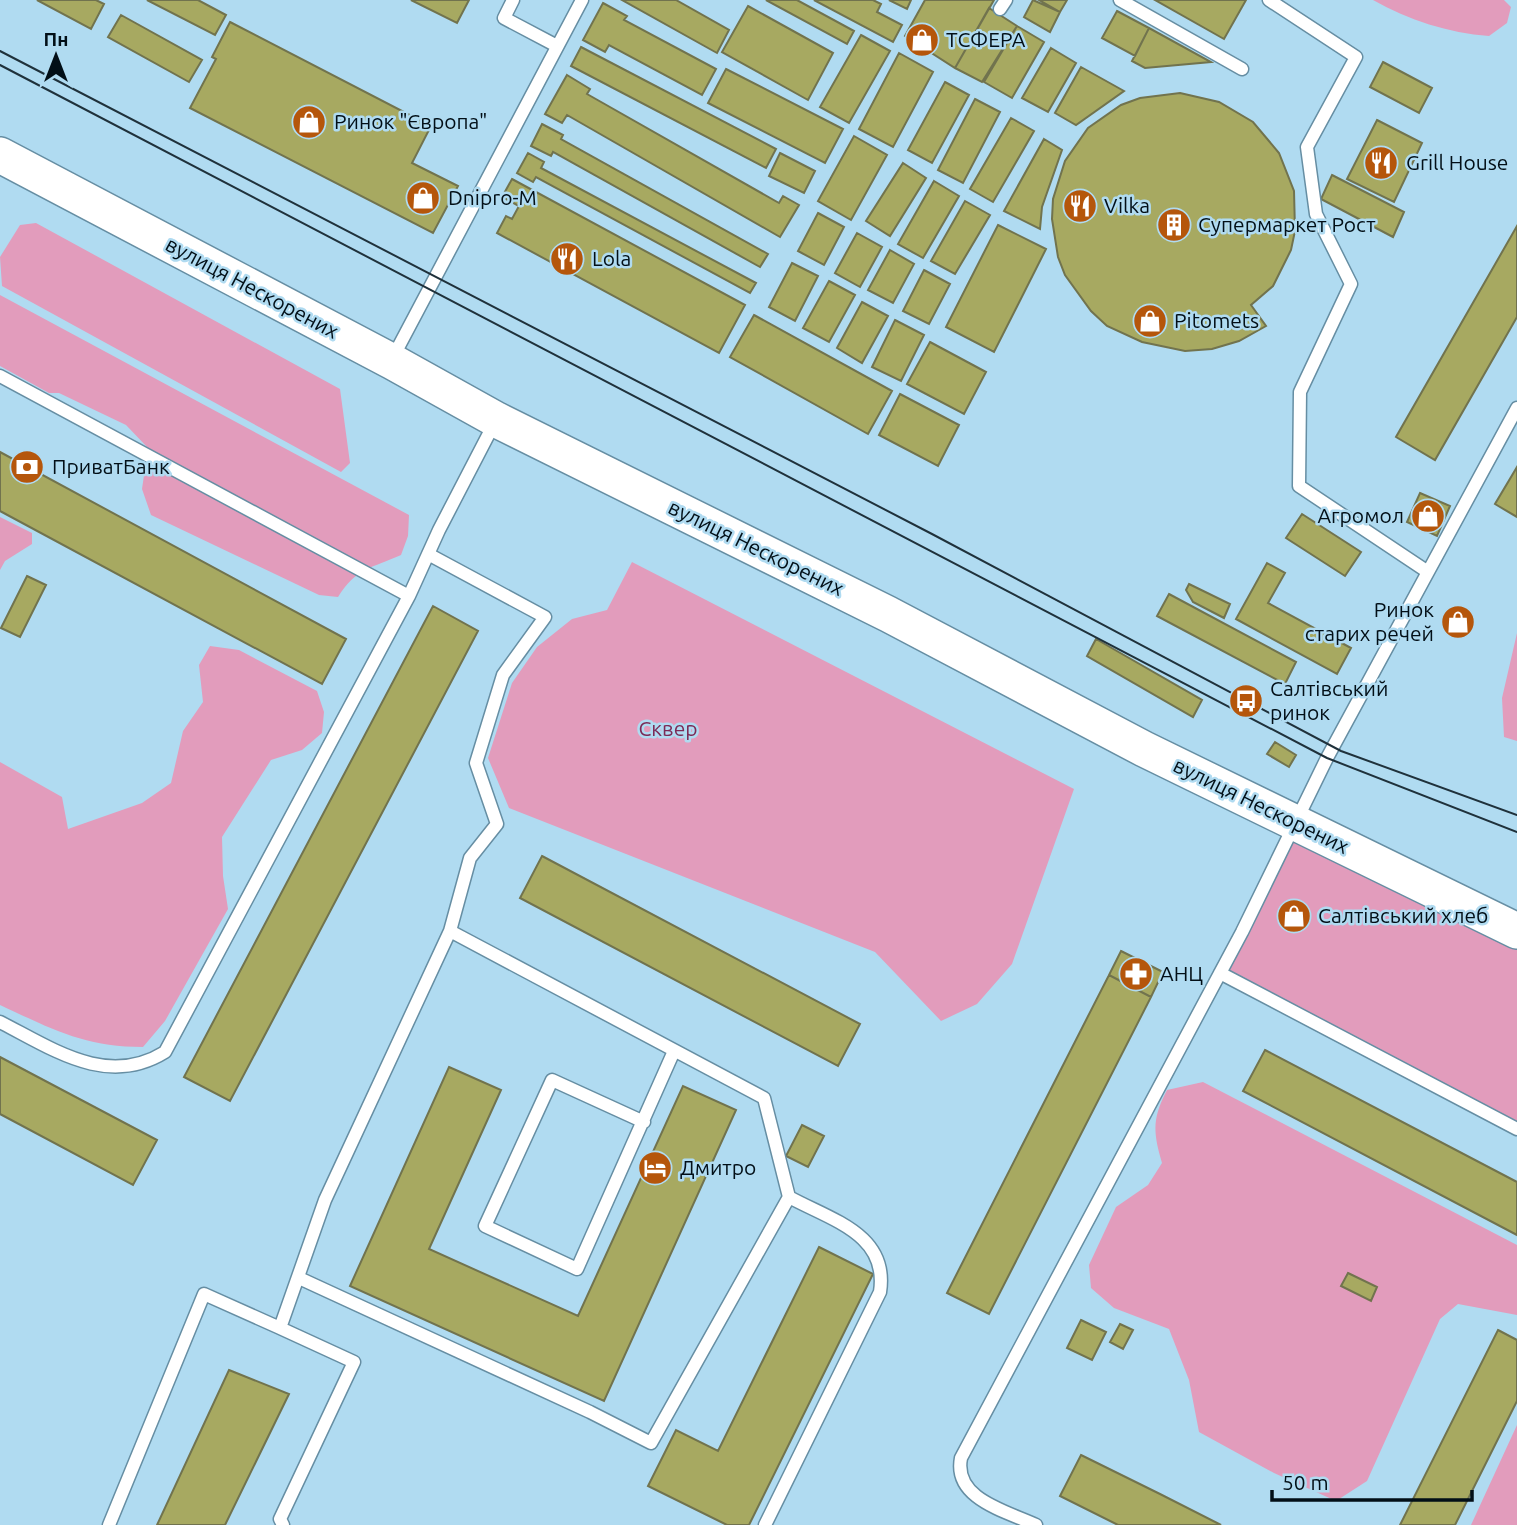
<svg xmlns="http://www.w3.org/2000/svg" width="1517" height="1525" viewBox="0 0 1517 1525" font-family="Ubuntu,sans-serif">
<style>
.green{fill:#e29cbc}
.building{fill:#a7a961;stroke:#71734e;stroke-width:2}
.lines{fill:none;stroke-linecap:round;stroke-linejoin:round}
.lane-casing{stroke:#668ea3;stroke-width:15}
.secondary-casing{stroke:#668ea3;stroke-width:38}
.lane{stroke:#fff;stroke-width:12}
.secondary{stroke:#fff;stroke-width:35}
.tram{stroke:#1f313b;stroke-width:2}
.labels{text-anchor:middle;stroke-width:5;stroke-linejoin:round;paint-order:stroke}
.poi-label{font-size:21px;fill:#020f17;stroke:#b0dbf1;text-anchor:start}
.street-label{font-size:21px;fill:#020f17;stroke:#b0dbf1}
.park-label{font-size:21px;fill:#7c2a56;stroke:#b0dbf1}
</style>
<rect width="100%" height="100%" fill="#b0dbf1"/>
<!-- green -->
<path class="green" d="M 1373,0 L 1504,0 L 1511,7 L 1507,23 L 1489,36 C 1448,33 1409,20 1373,0 Z
M 36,223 L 340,389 L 350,463 L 341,472 L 2,286 L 0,257 L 20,225 Z
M 0,295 L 409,515 L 408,536 L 401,555 C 372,568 356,568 338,597 L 319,595 L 151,515 L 142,489 L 148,448 L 126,425 L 59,393 L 49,393 L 0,366 Z
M 0,517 L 32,533 L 32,544 L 5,561 L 0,570 Z
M 632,562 L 1074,789 L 1012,964 L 977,1004 L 941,1021 L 875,952 L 509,808 L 488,758 L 512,683 L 537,647 L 572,619 L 607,610 Z
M 1517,633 L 1517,741 L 1504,737 L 1502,698 Z
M 210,646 L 239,650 L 317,691 L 324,712 L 322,733 L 302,750 L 271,760 L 222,837 L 223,876 L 228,909 L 165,1021 L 143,1047 C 84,1047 52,1029 0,1005 L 0,762 L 62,797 L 68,829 L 142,803 L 171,783 L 183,731 L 203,702 L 199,665 Z
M 1296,823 L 1517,931 L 1517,1129 L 1220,973 Z
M 1203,1082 L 1517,1245 L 1517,1315 L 1458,1304 L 1440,1319 L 1367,1481 L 1336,1501 L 1274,1473 L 1199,1432 L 1189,1380 L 1169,1329 L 1114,1308 L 1091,1288 L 1089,1265 L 1116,1207 L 1148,1185 L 1162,1163 C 1153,1132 1152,1119 1167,1090 Z
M 1517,1425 L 1517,1525 L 1471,1525 Z"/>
<!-- building -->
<path class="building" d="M 37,0 L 96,0 L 104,4 L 91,29 Z
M 147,0 L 198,0 L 226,15 L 215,35 Z
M 411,0 L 469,0 L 457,23 Z
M 622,0 L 676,0 L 729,30 L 717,53 Z
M 766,0 L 797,0 L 854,31 L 847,44 Z
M 814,0 L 873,0 L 881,4 L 877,12 L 902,25 L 893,42 Z
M 889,0 L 911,0 L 907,9 Z
M 925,0 L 994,0 L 955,68 L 905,36 Z
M 1033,0 L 1060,12 L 1050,32 L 1024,17 Z
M 1039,0 L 1067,0 L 1060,12 Z
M 1155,0 L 1246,0 L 1224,39 Z
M 603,3 L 627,16 L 624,20 L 716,69 L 702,95 L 609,45 L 605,52 L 583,40 Z
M 748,6 L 833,53 L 808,100 L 722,52 Z
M 989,8 L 1017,26 L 982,82 L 955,68 Z
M 1117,11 L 1149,28 L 1135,56 L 1102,38 Z
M 121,15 L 202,60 L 189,82 L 108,37 Z
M 230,22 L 431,126 L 412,163 L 458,186 L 433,233 L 190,108 L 216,59 L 212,57 Z
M 1017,26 L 1044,42 L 1012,98 L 984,82 Z
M 1149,28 L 1211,62 L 1145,68 L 1132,61 Z
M 861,35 L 890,51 L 849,123 L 820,107 Z
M 581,47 L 776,149 L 766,168 L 571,66 Z
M 1051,48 L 1076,63 L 1048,112 L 1022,98 Z
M 899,53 L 933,72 L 893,147 L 859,129 Z
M 1383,62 L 1432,88 L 1419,113 L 1370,87 Z
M 1081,67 L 1124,91 L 1076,125 L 1055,113 Z
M 726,69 L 843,129 L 825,163 L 708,103 Z
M 567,75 L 590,89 L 587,94 L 779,203 L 783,196 L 799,205 L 780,237 L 567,115 L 562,123 L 545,114 Z
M 945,82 L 969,95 L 932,163 L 908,150 Z
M 1180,93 L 1219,102 L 1253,122 L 1279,153 L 1294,191 L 1295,231 L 1291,250 L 1273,286 L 1251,305 L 1266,326 L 1239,341 L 1212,349 L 1185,351 L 1142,342 L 1107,326 L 1091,311 L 1065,275 L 1058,257 L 1052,219 L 1053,199 L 1065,161 L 1088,128 L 1121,105 L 1140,98 Z
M 975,99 L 1000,112 L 963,183 L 938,170 Z
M 1011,118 L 1034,131 L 993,202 L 970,189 Z
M 1377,120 L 1422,143 L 1394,202 L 1347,179 Z
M 542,124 L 563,135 L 561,139 L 768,254 L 760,267 L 553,152 L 551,156 L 531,146 Z
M 854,136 L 887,155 L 851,220 L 818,201 Z
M 1044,139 L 1062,150 L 1042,207 L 1040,229 L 1004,211 Z
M 528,153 L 544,162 L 541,168 L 756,283 L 750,293 L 536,177 L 533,182 L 517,173 Z
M 780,153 L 815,171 L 804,193 L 769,176 Z
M 903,163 L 926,178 L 890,236 L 866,221 Z
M 1332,175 L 1404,212 L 1393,237 L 1321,199 Z
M 512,179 L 745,305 L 719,353 L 497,233 L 506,216 L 512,219 L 519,206 L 502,197 Z
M 934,181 L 959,196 L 923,258 L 898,244 Z
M 965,201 L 990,215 L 955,274 L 931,261 Z
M 818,213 L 844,227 L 824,265 L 798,251 Z
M 998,225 L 1046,249 L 994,352 L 946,327 Z
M 1517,226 L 1517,317 L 1435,460 L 1396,437 Z
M 857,233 L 882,247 L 860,287 L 835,273 Z
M 890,250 L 914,264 L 893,303 L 868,290 Z
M 792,263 L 818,276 L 795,321 L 769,307 Z
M 924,270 L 950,284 L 929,324 L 903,311 Z
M 829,281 L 855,295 L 829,342 L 803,328 Z
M 862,302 L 888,316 L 862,363 L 837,348 Z
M 754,315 L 892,391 L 868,434 L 730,357 Z
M 895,320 L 924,335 L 901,381 L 872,367 Z
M 930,342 L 986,372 L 964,414 L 907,384 Z
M 900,394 L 959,425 L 938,466 L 879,435 Z
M 0,452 L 346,639 L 322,684 L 0,511 Z
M 1517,467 L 1517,517 L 1495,504 Z
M 1420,493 L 1450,506 L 1437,536 L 1407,522 Z
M 1302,514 L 1361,552 L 1345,576 L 1286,538 Z
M 1267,563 L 1285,573 L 1268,603 L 1351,648 L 1337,674 L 1236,619 Z
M 27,576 L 46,585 L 20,637 L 1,628 Z
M 1189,584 L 1230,604 L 1224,618 L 1193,602 L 1186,590 Z
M 1169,594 L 1296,662 L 1285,684 L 1157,616 Z
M 433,606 L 478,631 L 230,1101 L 184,1077 Z
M 1096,639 L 1202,700 L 1193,717 L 1087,656 Z
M 1275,742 L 1296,755 L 1289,767 L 1267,754 Z
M 542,856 L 860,1024 L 838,1066 L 520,898 Z
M 1121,951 L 1163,972 L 1151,997 L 1109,975 Z
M 1109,975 L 1151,997 L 989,1314 L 947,1293 Z
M 1265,1050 L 1517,1182 L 1517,1235 L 1243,1091 Z
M 0,1057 L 157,1140 L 133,1185 L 0,1114 Z
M 449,1067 L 501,1090 L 429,1249 L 578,1316 L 683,1086 L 736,1110 L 604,1401 L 350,1286 Z
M 802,1125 L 824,1136 L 808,1167 L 786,1156 Z
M 819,1247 L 873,1274 L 749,1525 L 727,1525 L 648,1486 L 676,1430 L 718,1451 Z
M 1348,1273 L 1377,1287 L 1371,1301 L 1341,1286 Z
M 1081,1320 L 1106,1332 L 1092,1360 L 1067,1348 Z
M 1120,1324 L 1133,1330 L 1123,1349 L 1110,1342 Z
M 1498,1330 L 1517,1340 L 1517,1401 L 1455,1525 L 1400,1525 Z
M 229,1370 L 289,1394 L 225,1525 L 157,1525 Z
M 1081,1455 L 1160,1494 L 1221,1525 L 1118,1525 L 1060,1496 Z"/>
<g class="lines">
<!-- lane casing -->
<g class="lane-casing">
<path id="lane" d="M 513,0 L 504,18 L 557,46
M 1120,0 L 1242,69
M 1269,0 L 1356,57 L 1307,147 L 1316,214 L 1351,284 L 1300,392 L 1299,486 L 1428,572
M 1000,9 L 1006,0
M 391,361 L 582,0
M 0,376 L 409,596
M 450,931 L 764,1098 L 789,1197 C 831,1220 889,1234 880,1292 L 765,1525
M 1220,973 L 1517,1129
M 0,1022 C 53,1049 107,1088 165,1052 L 409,596 L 439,530 L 496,420
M 644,1122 L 552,1080 L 485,1226 L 577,1269 L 674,1051
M 299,1278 L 590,1412 L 651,1443 L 789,1197
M 280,1328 L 354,1362 L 280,1519 L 283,1525
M 109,1525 L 204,1294 L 280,1328 L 325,1200 L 450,931 L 470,858 L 497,824 L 476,763 L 503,675 L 545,617 L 428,554
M 1036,1525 C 1006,1511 953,1499 961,1458 L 1242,932 L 1327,758 L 1517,408"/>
</g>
<!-- secondary casing -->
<g class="secondary-casing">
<path id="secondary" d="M 0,155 L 391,361 L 497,420 L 888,614 L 1144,749 L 1517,931"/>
</g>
<!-- lane -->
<use href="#lane" class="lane"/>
<!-- secondary -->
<use href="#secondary" class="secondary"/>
<!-- tram -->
<path class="tram" d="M 0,51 L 932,534 L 1341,751 L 1517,815
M 0,65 L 1327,758 L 1517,832"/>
</g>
<!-- icons -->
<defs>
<g id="shop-disc" transform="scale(1.75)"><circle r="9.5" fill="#b5560b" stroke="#b0dbf1"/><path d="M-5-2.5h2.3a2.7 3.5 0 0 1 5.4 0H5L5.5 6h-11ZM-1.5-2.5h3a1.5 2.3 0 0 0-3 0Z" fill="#fff"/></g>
<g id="restaurant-disc" transform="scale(1.75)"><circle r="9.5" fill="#b5560b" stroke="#b0dbf1"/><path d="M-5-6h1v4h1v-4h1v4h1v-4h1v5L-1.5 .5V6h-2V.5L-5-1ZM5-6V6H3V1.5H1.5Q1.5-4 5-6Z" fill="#fff"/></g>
<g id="building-disc" transform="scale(1.75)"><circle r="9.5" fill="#b5560b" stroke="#b0dbf1"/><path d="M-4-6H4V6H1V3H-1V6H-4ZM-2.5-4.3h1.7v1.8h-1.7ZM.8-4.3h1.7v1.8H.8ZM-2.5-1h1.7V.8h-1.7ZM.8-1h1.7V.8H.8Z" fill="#fff"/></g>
<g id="bank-disc" transform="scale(1.75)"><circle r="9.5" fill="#b5560b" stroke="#b0dbf1"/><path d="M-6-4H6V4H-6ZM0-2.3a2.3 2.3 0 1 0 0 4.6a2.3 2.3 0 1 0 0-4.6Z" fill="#fff"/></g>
<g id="bus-disc" transform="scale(1.75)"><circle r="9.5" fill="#b5560b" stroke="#b0dbf1"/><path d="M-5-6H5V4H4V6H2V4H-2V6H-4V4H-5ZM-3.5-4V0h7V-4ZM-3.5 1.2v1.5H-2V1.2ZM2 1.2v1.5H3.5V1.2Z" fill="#fff"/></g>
<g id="pharmacy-disc" transform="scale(1.75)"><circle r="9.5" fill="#b5560b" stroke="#b0dbf1"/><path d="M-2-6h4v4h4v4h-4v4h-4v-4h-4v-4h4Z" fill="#fff"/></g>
<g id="hotel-disc" transform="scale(1.75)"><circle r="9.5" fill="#b5560b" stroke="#b0dbf1"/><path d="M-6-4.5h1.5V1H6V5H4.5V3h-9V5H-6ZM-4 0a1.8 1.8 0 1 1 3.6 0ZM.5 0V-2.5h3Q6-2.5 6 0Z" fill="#fff"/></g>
</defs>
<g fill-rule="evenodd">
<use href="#shop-disc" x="922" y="40"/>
<use href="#shop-disc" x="309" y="122"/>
<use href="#restaurant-disc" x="1381" y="163"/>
<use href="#shop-disc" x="423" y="198"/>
<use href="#restaurant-disc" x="1080" y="206"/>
<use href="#building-disc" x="1174" y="225"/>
<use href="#restaurant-disc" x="567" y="259"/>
<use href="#shop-disc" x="1150" y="321"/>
<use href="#bank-disc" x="27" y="467"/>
<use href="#shop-disc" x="1428" y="516"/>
<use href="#shop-disc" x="1458" y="622"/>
<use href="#bus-disc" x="1246" y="701"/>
<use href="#shop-disc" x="1294" y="916"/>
<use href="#pharmacy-disc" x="1136" y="974"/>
<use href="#hotel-disc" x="655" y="1168"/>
</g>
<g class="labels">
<!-- poi labels -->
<g class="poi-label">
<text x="946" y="47">ТСФЕРА</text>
<text x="334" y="129">Ринок "Європа"</text>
<text x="1406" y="170">Grill House</text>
<text x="448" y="205">Dnipro-M</text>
<text x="1104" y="213">Vilka</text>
<text x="1198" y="232">Супермаркет Рост</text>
<text x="592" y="266">Lola</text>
<text x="1174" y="328">Pitomets</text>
<text x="52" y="474">ПриватБанк</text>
<text x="1404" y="523" text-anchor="end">Агромол</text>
<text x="1434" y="617" text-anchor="end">Ринок<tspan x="1434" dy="24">старих речей</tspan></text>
<text x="1270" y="696">Салтівський<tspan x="1270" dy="24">ринок</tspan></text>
<text x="1318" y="923">Салтівський хлеб</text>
<text x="1160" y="981">АНЦ</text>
<text x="680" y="1175">Дмитро</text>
</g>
<!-- street labels -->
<g class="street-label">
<text transform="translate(252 288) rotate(28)" y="7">вулиця Нескорених</text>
<text transform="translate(756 548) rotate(26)" y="7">вулиця Нескорених</text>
<text transform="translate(1261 806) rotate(26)" y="7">вулиця Нескорених</text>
</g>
<!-- park labels -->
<g class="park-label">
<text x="668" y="736">Сквер</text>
</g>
</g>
<!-- north arrow -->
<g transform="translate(56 56)" stroke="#b0dbf1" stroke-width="5" paint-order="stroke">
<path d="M0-5L12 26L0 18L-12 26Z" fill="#020f17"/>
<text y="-10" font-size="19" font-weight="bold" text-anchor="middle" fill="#020f17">Пн</text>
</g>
<!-- scale -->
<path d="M1272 1490v10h200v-10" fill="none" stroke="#020f17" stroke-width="3.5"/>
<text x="1282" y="1490" font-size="21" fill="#020f17" stroke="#b0dbf1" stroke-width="5" paint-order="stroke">50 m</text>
</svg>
